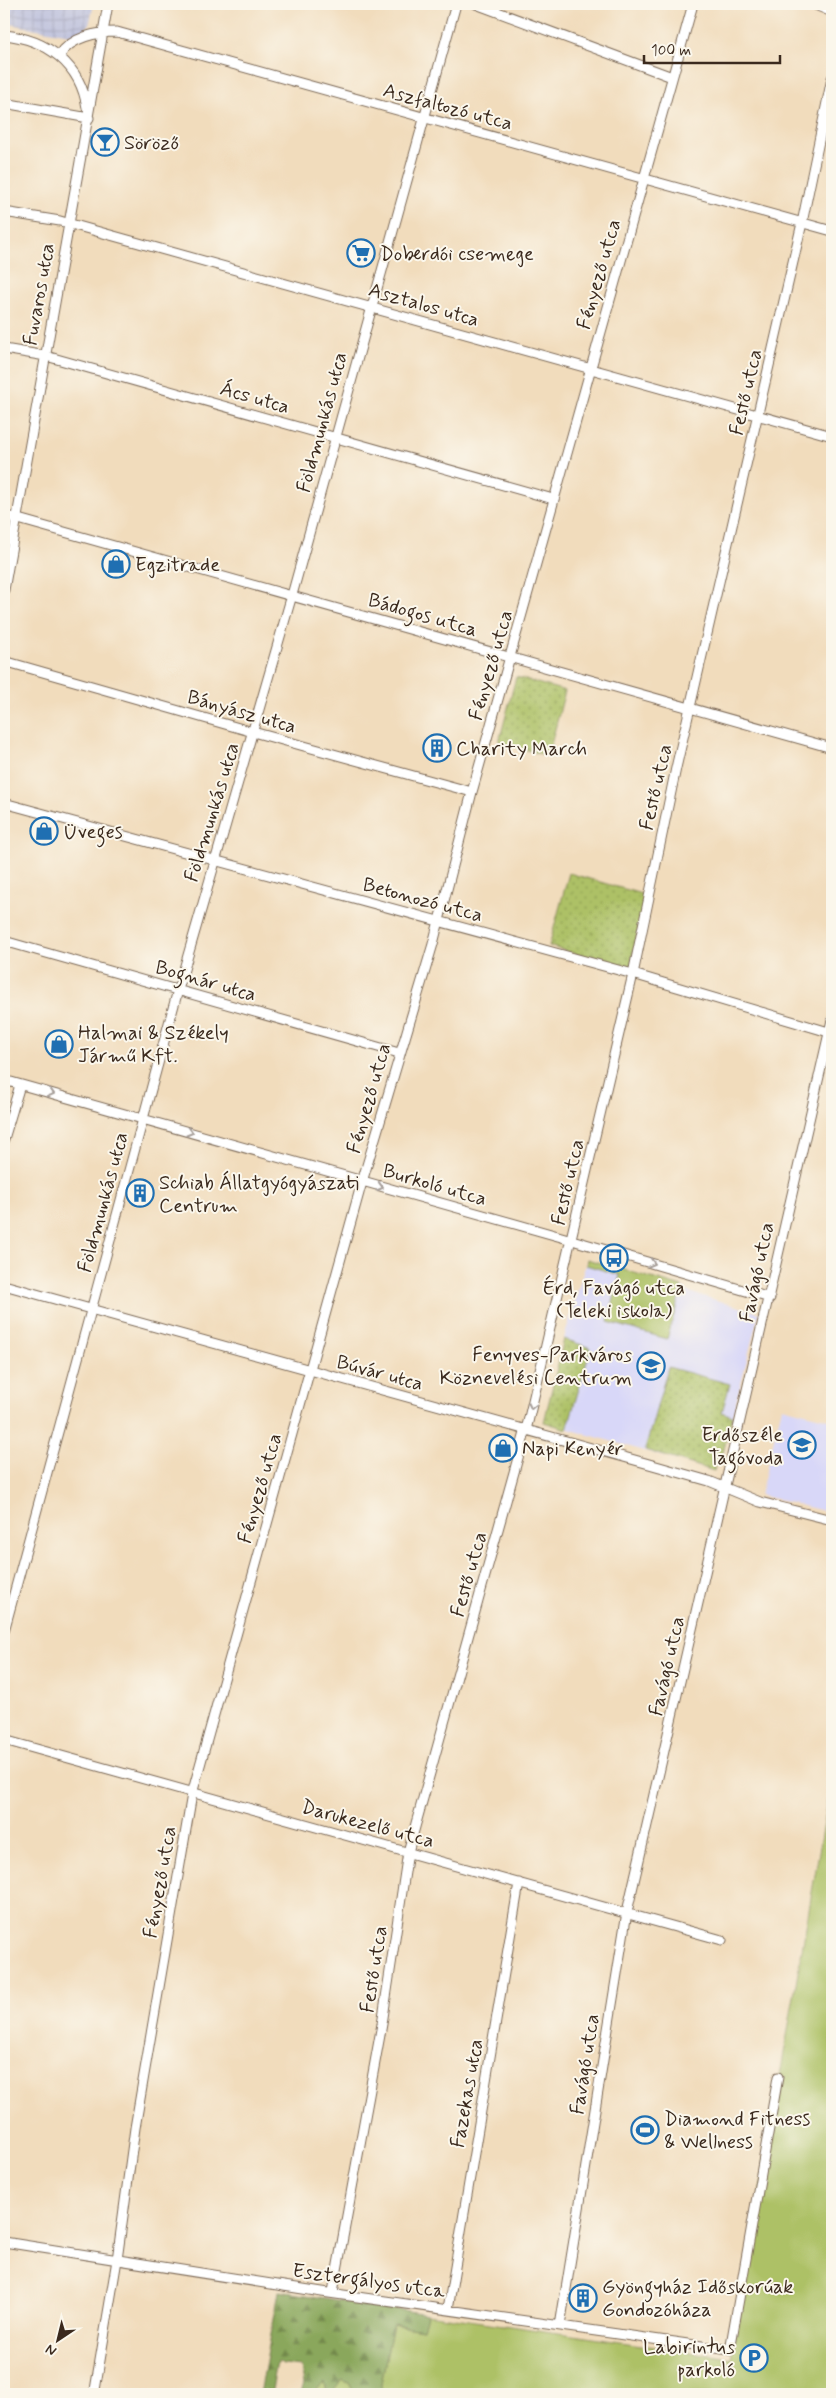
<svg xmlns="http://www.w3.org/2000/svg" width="836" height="2398" font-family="Mynerve,sans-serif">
<defs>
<pattern id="industrial-grid" width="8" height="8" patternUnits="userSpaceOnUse" patternTransform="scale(1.25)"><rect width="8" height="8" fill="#bfc2dd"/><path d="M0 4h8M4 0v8" fill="none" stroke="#a5a7bd"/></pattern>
<pattern id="forest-firs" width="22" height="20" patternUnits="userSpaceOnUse" patternTransform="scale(1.25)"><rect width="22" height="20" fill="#8aa75b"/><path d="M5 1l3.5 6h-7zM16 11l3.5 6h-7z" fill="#72884b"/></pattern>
<pattern id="park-dots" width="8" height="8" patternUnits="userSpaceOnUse" patternTransform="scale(1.25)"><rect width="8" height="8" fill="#adc166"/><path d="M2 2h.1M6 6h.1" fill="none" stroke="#8e9d53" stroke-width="1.8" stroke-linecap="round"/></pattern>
</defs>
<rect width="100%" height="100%" fill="#fbf7ec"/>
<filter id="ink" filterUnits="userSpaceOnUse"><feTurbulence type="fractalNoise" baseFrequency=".02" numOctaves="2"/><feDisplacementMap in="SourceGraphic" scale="10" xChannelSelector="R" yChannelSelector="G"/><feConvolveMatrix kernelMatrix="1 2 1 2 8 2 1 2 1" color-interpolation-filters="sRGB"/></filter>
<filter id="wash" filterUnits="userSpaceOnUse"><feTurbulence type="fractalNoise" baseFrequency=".0096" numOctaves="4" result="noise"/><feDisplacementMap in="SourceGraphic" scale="20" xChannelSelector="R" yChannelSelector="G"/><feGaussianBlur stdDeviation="1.12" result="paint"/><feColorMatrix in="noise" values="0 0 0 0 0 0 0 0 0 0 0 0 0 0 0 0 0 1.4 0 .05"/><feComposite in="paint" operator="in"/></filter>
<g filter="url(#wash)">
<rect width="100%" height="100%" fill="#f1dcbc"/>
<path fill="#d8d7f8" d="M587,1259l95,28 7,5 70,21 -39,151 -4,-1 -2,8 -170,-49 21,-87z
M782,1407l50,13v93l-72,-18z"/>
<path fill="url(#industrial-grid)" d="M4,4h90l-5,21 -9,9 -5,2 -71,-13z"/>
<path fill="#adc166" stroke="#747642" d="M587,1259l95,28 -15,52 -59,-17 12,-47 -34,-10z
M832,1777v617h-453l14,-70 30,5 4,-15 304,44z
M341,2380l8,3 6,11h-40l2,-5 8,-7 2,11z"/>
<path fill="url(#forest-firs)" stroke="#62683c" d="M279,2291l148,23 -4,15 -30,-5 -14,70h-24l-6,-11 -7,-3 -9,12 -6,2 -2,-12 -8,7 -2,5h-14l3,-11 -3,-16 -19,-2 -5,-3 -5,28 -4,4h-8z"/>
<path fill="url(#park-dots)" stroke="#747642" d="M516,677l49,14 -17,65 -49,-14z
M569,873l76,22 -15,75 -81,-24z
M564,1339l27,9 -24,81 -23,-7z
M668,1367l62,17 -8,28 10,4 -12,48 -4,-1 -2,8 -69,-21z"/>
</g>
<g filter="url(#ink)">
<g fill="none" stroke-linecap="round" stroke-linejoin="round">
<g stroke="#7b6855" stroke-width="11">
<path id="street" d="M476,4l196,73
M813,4l19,8
M4,35c43,4 77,30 83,73
M60,55c11,-18 37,-23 57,-23l715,199
M4,103l85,15
M4,212l56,9 772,215
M4,349l42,7 507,143
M4,515l828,233
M4,590l104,-586
M4,661l249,71 219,60
M4,803l629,171 199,59
M4,941l395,112
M4,1080l568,160 198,58
M4,1139l16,-54
M4,1285l645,179 60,17 51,21 72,18
M4,1631l174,-641 114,-395 164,-591
M4,1740l718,200
M4,2242l318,50 408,58 48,-273
M333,2292l49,-268 26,-172 120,-430 105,-448 43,-206 126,-545 30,-145
M448,2309l71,-426
M560,2326l67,-414 205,-892
M95,2390l22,-130 18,-132 57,-334 170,-612 71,-238 39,-152 221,-788"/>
</g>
<use href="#street" stroke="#fff" stroke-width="9"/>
</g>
<defs><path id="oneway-chevron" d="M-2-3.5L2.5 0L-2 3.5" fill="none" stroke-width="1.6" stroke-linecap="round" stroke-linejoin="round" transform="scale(1.25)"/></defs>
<g stroke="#a79f9a">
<use href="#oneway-chevron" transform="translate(51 1093) rotate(15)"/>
<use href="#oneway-chevron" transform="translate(190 1132) rotate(16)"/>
<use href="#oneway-chevron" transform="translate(380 1187) rotate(16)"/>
<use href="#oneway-chevron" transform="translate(652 1263) rotate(16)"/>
<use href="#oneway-chevron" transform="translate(532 1406) rotate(103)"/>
</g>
</g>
<defs>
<g id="bar-ring" transform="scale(1.4375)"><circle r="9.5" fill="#fbf7ec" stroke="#1f6fb2" stroke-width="1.5"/><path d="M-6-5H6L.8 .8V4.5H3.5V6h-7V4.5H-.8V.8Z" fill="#1f6fb2"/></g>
<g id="supermarket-ring" transform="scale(1.4375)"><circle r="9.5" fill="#fbf7ec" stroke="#1f6fb2" stroke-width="1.5"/><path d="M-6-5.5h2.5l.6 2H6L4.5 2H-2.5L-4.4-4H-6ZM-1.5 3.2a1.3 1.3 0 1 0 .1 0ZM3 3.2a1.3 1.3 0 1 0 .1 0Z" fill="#1f6fb2"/></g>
<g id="shop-ring" transform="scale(1.4375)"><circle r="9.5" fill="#fbf7ec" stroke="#1f6fb2" stroke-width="1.5"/><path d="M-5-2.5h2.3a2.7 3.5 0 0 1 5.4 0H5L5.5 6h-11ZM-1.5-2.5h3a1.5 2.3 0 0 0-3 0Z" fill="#1f6fb2"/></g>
<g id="building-ring" transform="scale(1.4375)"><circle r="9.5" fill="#fbf7ec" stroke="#1f6fb2" stroke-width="1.5"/><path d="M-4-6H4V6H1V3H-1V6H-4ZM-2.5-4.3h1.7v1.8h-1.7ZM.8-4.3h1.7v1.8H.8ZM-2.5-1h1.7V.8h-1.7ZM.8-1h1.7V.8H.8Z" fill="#1f6fb2"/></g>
<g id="bus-ring" transform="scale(1.4375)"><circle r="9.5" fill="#fbf7ec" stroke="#1f6fb2" stroke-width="1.5"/><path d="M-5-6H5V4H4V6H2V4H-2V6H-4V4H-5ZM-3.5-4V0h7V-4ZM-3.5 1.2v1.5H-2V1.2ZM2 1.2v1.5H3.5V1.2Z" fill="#1f6fb2"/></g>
<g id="school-ring" transform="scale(1.4375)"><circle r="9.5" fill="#fbf7ec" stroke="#1f6fb2" stroke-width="1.5"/><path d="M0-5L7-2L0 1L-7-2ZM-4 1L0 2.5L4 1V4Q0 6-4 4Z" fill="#1f6fb2"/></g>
<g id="stadium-ring" transform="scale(1.4375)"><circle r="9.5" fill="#fbf7ec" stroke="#1f6fb2" stroke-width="1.5"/><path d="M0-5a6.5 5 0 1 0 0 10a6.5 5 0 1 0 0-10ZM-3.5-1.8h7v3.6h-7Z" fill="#1f6fb2"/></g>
<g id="parking-ring" transform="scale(1.4375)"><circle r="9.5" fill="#fbf7ec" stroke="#1f6fb2" stroke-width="1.5"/><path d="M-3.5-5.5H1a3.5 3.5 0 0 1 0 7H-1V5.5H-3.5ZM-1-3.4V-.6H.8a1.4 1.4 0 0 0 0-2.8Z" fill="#1f6fb2"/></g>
</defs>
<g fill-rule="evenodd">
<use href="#bar-ring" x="105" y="142"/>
<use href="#supermarket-ring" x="361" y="253"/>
<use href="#shop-ring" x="116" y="564"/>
<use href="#building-ring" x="437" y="748"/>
<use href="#shop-ring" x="44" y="831"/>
<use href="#shop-ring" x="59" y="1044"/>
<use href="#building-ring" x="140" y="1193"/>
<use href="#bus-ring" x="614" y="1258"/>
<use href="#school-ring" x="651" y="1366"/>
<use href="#school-ring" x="802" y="1445"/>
<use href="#shop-ring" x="503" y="1448"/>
<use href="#stadium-ring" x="645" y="2130"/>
<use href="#building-ring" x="583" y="2298"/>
<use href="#parking-ring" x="754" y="2358"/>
</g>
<g text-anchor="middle" stroke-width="4" stroke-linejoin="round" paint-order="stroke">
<g font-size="20" fill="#3b2a1e" stroke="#fbf7ec">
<text transform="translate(448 106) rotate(15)" y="7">Aszfaltozó utca</text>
<text transform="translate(598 274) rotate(-74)" y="7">Fényező utca</text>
<text transform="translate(38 294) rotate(-80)" y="7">Fuvaros utca</text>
<text transform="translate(424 304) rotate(16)" y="7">Asztalos utca</text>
<text transform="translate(745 392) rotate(-77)" y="7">Festő utca</text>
<text transform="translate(255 397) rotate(16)" y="7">Ács utca</text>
<text transform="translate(321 422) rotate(-75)" y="7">Földmunkás utca</text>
<text transform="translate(423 614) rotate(16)" y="7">Bádogos utca</text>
<text transform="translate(490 665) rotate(-74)" y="7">Fényező utca</text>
<text transform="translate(242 711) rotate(16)" y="7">Bányász utca</text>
<text transform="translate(655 787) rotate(-77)" y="7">Festő utca</text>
<text transform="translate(211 812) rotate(-73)" y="7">Földmunkás utca</text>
<text transform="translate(423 899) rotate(15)" y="7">Betonozó utca</text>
<text transform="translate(206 980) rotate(16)" y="7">Bognár utca</text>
<text transform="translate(368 1098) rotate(-74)" y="7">Fényező utca</text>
<text transform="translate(567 1182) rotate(-77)" y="7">Festő utca</text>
<text transform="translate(435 1184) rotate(16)" y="7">Burkoló utca</text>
<text transform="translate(102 1202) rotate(-75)" y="7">Földmunkás utca</text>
<text transform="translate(756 1272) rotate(-78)" y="7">Favágó utca</text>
<text transform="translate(380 1372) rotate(15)" y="7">Búvár utca</text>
<text transform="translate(259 1488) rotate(-74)" y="7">Fényező utca</text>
<text transform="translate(468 1574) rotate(-74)" y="7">Festő utca</text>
<text transform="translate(666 1666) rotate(-77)" y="7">Favágó utca</text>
<text transform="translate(368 1823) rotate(15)" y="7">Darukezelő utca</text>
<text transform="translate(159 1882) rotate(-80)" y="7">Fényező utca</text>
<text transform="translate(373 1969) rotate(-81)" y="7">Festő utca</text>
<text transform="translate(584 2064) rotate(-81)" y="7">Favágó utca</text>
<text transform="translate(466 2093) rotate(-80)" y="7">Fazekas utca</text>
<text transform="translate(369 2280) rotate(8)" y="7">Esztergályos utca</text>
</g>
<g font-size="20" fill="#3b2a1e" stroke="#fbf7ec" text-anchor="start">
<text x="124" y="149">Söröző</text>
<text x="380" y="260">Doberdói csemege</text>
<text x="135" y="571">Egzitrade</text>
<text x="456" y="755">Charity March</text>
<text x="63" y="838">Üveges</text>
<text x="78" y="1039">Halmai &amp; Székely<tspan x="78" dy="23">Jármű Kft.</tspan></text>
<text x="159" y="1189">Schiab Állatgyógyászati<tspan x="159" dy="23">Centrum</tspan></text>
<text x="614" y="1294" text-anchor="middle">Érd, Favágó utca<tspan x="614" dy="23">(Teleki iskola)</tspan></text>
<text x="632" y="1361" text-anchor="end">Fenyves-Parkváros<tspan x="632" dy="23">Köznevelési Centrum</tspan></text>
<text x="783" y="1441" text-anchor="end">Erdőszéle<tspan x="783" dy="23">Tagóvoda</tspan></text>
<text x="522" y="1455">Napi Kenyér</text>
<text x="664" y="2125">Diamond Fitness<tspan x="664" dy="23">&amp; Wellness</tspan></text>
<text x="602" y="2293">Gyöngyház Időskorúak<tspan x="602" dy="23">Gondozóháza</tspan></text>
<text x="735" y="2353" text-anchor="end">Labirintus<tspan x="735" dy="23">parkoló</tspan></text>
</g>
</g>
<rect width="836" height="2398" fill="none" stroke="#fbf7ec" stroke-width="20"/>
<g transform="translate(58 2340) rotate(215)" stroke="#fbf7ec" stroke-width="4" paint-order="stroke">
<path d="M0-4L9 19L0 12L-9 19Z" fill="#3b2a1e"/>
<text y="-8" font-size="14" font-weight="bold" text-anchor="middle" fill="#3b2a1e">N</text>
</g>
<path d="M644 55v8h136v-8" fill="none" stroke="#3b2a1e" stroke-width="2.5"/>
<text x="651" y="55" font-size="15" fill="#3b2a1e" stroke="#fbf7ec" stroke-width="4" paint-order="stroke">100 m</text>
</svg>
